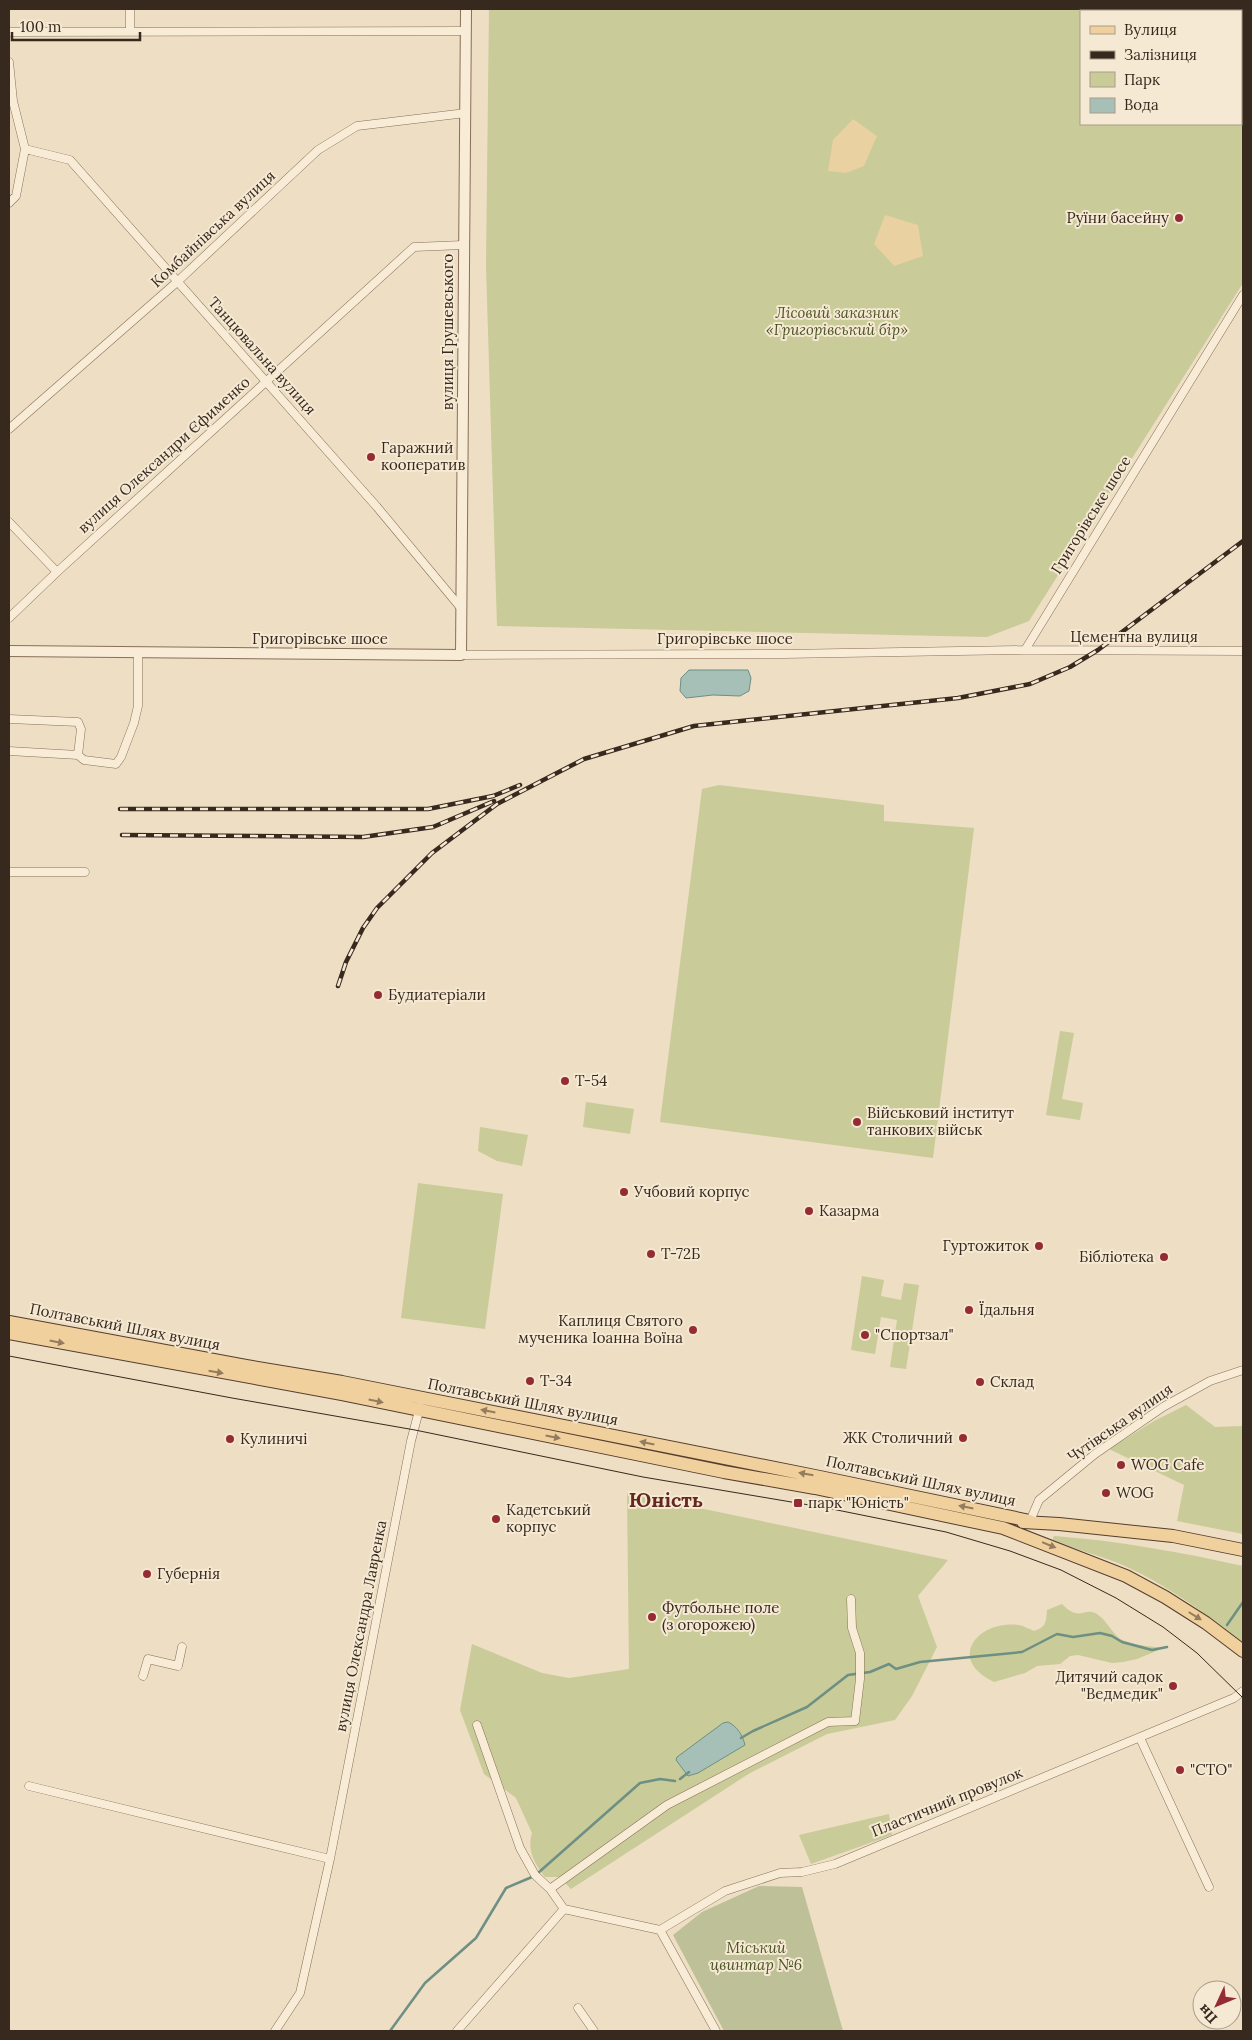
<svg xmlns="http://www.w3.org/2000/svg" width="1252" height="2040" font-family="Lora,serif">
<rect width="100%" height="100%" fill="#eddec4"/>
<path fill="#c9cb98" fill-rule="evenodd" d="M489,9h754v274l-214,338 -42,16 -490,-11 -11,-360zM1081,11h160v113h-160z
M719,785l165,20v16l90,7 -41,330 -273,-36 42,-333z
M1060,1031l14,2 -12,66 21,4 -3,17 -34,-5z
M586,1102l48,7 -4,25 -47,-7z
M480,1127l48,8 -6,31 -25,-5 -19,-10z
M418,1183l85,11 -18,135 -84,-11z
M862,1276l22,4 -3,16 20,4 3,-17 15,2 -13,84 -16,-2 7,-47 -16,-3 -6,37 -24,-4z
M1186,1405l29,22 28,-1v108l-66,-13 7,-36 -75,-36 45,-28z
M627,1493l321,67 -30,36 19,51 -25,49 -17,24 -68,14 -77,39 -179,116 -12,-12h-14c-11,-14 -18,-27 -13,-44l-16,-35 -32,-24 -24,-64 12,-66 70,29 27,5 60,-9z
M1055,1536c64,5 125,16 188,30v78c-35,-30 -82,-63 -125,-81 -21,-8 -44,-14 -65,-23v-3z
M1062,1604c18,19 22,2 35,10 9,6 14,17 22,24 6,5 30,9 38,9l4,2 -24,10 -14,3 -11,1 -34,-8 -8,1 -10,8 -23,2 -12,7 -31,9c-49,-23 -15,-63 25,-57 5,1 10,4 15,6 12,-4 12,-8 13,-21z
M889,1814l3,21 -81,29 -12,-29z"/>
<path fill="#e9d1a2" d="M853,119l24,17 -13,30 -18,7 -18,-2 5,-31z
M885,215l33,10 5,31 -29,10 -20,-22z"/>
<path fill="#bec097" d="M759,1886l43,1 41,144h-119l-51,-96 29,-23z"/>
<path fill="#a6c0b7" stroke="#6d8f84" d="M689,670h59l3,8 -2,13 -9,5 -27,-1 -27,3 -6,-7 1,-13z
M728,1722c9,4 15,14 17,23l-47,28 -10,3 -12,-16 1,-3 46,-34z"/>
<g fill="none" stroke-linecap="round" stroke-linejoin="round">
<path stroke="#6d8f84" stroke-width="2.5" d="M1227,1625l16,-23
M741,1738l12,-7 54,-24 41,-32 22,-3 19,-8 7,5 24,-7 102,-10 35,-18 16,3 27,-4 12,3 10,6 30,8 15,-3
M680,1779l9,-7
M538,1873l102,-90 20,-4 15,2
M390,2031l35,-48 51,-45 30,-50 26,-11"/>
<g stroke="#886f5b" stroke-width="9">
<path id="minor" d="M130,9v23
M9,32l456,-1
M9,62l4,39 12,48 -9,47 -7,7
M25,149l45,11 307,347 84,101
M9,429l168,-147 141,-132 39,-24 109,-13
M9,522l48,50
M9,618l48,-46 357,-325 49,-2
M1025,650l218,-355
M461,655l323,-1 241,-4 218,1
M9,719l69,3 3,7 -3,26
M9,751l69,4 6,5 32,4 5,-7 13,-34 4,-17v-53
M9,872h76
M1030,1521l9,-21 56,-46 68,-47 47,-26 33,-11
M143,1676l5,-17 30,7 4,-19
M477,1725l43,123 15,27 15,14 14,20 96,21 65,-39 55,-18 22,-1 33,-8 399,-166 9,-7
M1140,1738l69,149
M29,1786l301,73
M550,1889l117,-84 161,-83 27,-1 5,-42v-26l-8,-25 -1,-29
M660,1930l56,101
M578,2008l16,23
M275,2031l25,-38 30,-134 81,-418 9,-34
M457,2031l107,-122"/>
</g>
<g stroke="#886f5b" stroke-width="12">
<path id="tertiary" d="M9,651l452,4 5,-646"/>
</g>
<g stroke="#553e2f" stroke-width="14">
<path id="primary" d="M9,1322l237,44 96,16 473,94 215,45
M9,1333l333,61 382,78 91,16 188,40 123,48 39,21 41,26 37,28
M1023,1522l36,2 114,12 70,14"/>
</g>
<use href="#minor" stroke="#f8ecd7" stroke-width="8"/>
<use href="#tertiary" stroke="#f8ecd7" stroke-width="10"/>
<use href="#primary" stroke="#f0d09d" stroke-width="12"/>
<path stroke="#38291e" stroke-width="1" d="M9,1356l223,42 183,32 228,47 184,31 119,24 64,19 51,19 55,28 47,29 34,26 46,45"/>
<g stroke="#38291e" stroke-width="4.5">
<path id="rail" d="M120,809h308l65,-13 27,-11
M122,835l241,2 70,-10 61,-26
M338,986l8,-24 17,-34 14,-20 55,-55 65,-49 87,-45 110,-33 264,-28 72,-14 40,-17 28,-17 145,-109"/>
</g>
<use href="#rail" stroke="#f5e9d3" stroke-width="2.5" stroke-dasharray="8" stroke-linecap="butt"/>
</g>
<defs><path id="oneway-solid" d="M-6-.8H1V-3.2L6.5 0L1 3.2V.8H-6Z" transform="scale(1.25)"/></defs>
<g fill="#947c5e">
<use href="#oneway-solid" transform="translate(57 1342) rotate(11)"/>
<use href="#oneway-solid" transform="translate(216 1372) rotate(10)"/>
<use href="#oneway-solid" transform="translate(376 1401) rotate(12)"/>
<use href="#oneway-solid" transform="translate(488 1411) rotate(-169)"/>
<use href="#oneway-solid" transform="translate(553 1437) rotate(11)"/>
<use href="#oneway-solid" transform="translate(647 1443) rotate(-168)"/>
<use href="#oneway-solid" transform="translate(806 1474) rotate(-170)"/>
<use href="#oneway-solid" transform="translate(966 1507) rotate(-169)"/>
<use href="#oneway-solid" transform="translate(1049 1545) rotate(22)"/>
<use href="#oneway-solid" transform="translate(1195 1616) rotate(32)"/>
</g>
<g fill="#952c34" stroke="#f5e9d3" stroke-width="2">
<circle cx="1179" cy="218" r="5"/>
<circle cx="371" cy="457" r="5"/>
<circle cx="378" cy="995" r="5"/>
<circle cx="565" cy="1081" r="5"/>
<circle cx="857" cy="1122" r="5"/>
<circle cx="624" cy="1192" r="5"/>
<circle cx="809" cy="1211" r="5"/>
<circle cx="1039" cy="1246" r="5"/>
<circle cx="651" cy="1254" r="5"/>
<circle cx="1164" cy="1257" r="5"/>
<circle cx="969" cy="1310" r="5"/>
<circle cx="693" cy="1330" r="5"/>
<circle cx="865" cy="1335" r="5"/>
<circle cx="530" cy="1381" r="5"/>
<circle cx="980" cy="1382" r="5"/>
<circle cx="963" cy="1438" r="5"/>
<circle cx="230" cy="1439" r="5"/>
<circle cx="1121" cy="1465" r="5"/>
<circle cx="1106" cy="1493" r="5"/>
<rect x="793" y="1498" width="10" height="10" rx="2.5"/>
<circle cx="496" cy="1519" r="5"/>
<circle cx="147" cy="1574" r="5"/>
<circle cx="652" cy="1617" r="5"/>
<circle cx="1173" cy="1686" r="5"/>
<circle cx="1180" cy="1770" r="5"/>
</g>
<g text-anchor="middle" stroke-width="4" stroke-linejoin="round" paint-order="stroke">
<g font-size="15" fill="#38291e" stroke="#f5e9d3" text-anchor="start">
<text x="1169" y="223" text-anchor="end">Руїни басейну</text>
<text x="381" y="453">Гаражний<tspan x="381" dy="17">кооператив</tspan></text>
<text x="388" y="1000">Будиатеріали</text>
<text x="575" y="1086">Т-54</text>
<text x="867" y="1118">Військовий інститут<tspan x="867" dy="17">танкових військ</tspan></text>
<text x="634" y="1197">Учбовий корпус</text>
<text x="819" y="1216">Казарма</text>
<text x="1029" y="1251" text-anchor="end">Гуртожиток</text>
<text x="661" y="1259">Т-72Б</text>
<text x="1154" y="1262" text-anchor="end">Бібліотека</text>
<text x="979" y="1315">Їдальня</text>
<text x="683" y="1326" text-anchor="end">Каплиця Святого<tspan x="683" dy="17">мученика Іоанна Воїна</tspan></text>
<text x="875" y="1340">"Спортзал"</text>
<text x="540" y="1386">T-34</text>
<text x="990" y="1387">Склад</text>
<text x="953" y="1443" text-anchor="end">ЖК Столичний</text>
<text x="240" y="1444">Кулиничі</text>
<text x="1131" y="1470">WOG Cafe</text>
<text x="1116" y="1498">WOG</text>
<text x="808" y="1508">парк "Юність"</text>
<text x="506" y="1515">Кадетський<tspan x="506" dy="17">корпус</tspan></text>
<text x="157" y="1579">Губернія</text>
<text x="662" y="1613">Футбольне поле<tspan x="662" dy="17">(з огорожею)</tspan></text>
<text x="1163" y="1682" text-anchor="end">Дитячий садок<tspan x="1163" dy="17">"Ведмедик"</tspan></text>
<text x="1190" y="1775">"СТО"</text>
</g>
<g font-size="15" fill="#38291e" stroke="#f5e9d3">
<text transform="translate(213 229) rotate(-43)" y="5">Комбайнівська вулиця</text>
<text transform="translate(448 332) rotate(-90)" y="5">вулиця Грушевського</text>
<text transform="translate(262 356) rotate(48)" y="5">Танцювальна вулиця</text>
<text transform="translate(164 455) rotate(-42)" y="5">вулиця Олександри Єфименко</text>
<text transform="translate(1091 515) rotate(-58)" y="5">Григорівське шосе</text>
<text x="1134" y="642">Цементна вулиця</text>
<text x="320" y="644">Григорівське шосе</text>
<text x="725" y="644">Григорівське шосе</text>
<text transform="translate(125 1327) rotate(11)" y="5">Полтавський Шлях вулиця</text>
<text transform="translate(523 1402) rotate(11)" y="5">Полтавський Шлях вулиця</text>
<text transform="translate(1120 1423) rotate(-35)" y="5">Чутівська вулиця</text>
<text transform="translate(921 1481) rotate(12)" y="5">Полтавський Шлях вулиця</text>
<text transform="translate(361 1626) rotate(-79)" y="5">вулиця Олександра Лавренка</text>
<text transform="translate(947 1802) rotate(-22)" y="5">Пластичний провулок</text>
</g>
<g font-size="15" font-style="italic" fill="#4c5425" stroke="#f5e9d3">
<text x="837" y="318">Лісовий заказник<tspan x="837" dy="17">«Григорівський бір»</tspan></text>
<text x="756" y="1953">Міський<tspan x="756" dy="17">цвинтар №6</tspan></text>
</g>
<g font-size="20" font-weight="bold" fill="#64281f" stroke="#f5e9d3">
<text x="666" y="1507">Юність</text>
</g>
</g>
<rect width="1252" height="2040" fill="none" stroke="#38291e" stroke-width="20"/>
<rect x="1080" y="10" width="162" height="115" fill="#f5e9d3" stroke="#a99c8b"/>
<rect x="1090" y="26" width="25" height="8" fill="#f0d09d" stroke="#a99c8b"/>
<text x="1124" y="35" font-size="15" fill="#38291e">Вулиця</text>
<rect x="1090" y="51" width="25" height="8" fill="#38291e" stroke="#a99c8b"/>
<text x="1124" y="60" font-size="15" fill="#38291e">Залізниця</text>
<rect x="1090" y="72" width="25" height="15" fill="#c9cb98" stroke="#a99c8b"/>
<text x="1124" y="85" font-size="15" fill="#38291e">Парк</text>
<rect x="1090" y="98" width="25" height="15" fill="#a6c0b7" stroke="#a99c8b"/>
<text x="1124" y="110" font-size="15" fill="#38291e">Вода</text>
<g transform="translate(1217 2005) rotate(226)"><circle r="24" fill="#f5e9d3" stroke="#a99c8b"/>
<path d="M0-4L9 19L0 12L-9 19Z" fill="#952c34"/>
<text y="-8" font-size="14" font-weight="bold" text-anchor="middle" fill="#38291e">Пн</text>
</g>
<path d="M12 32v8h128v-8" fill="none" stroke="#38291e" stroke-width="2.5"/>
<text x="20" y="32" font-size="15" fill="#38291e" stroke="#f5e9d3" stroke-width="4" paint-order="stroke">100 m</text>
</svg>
